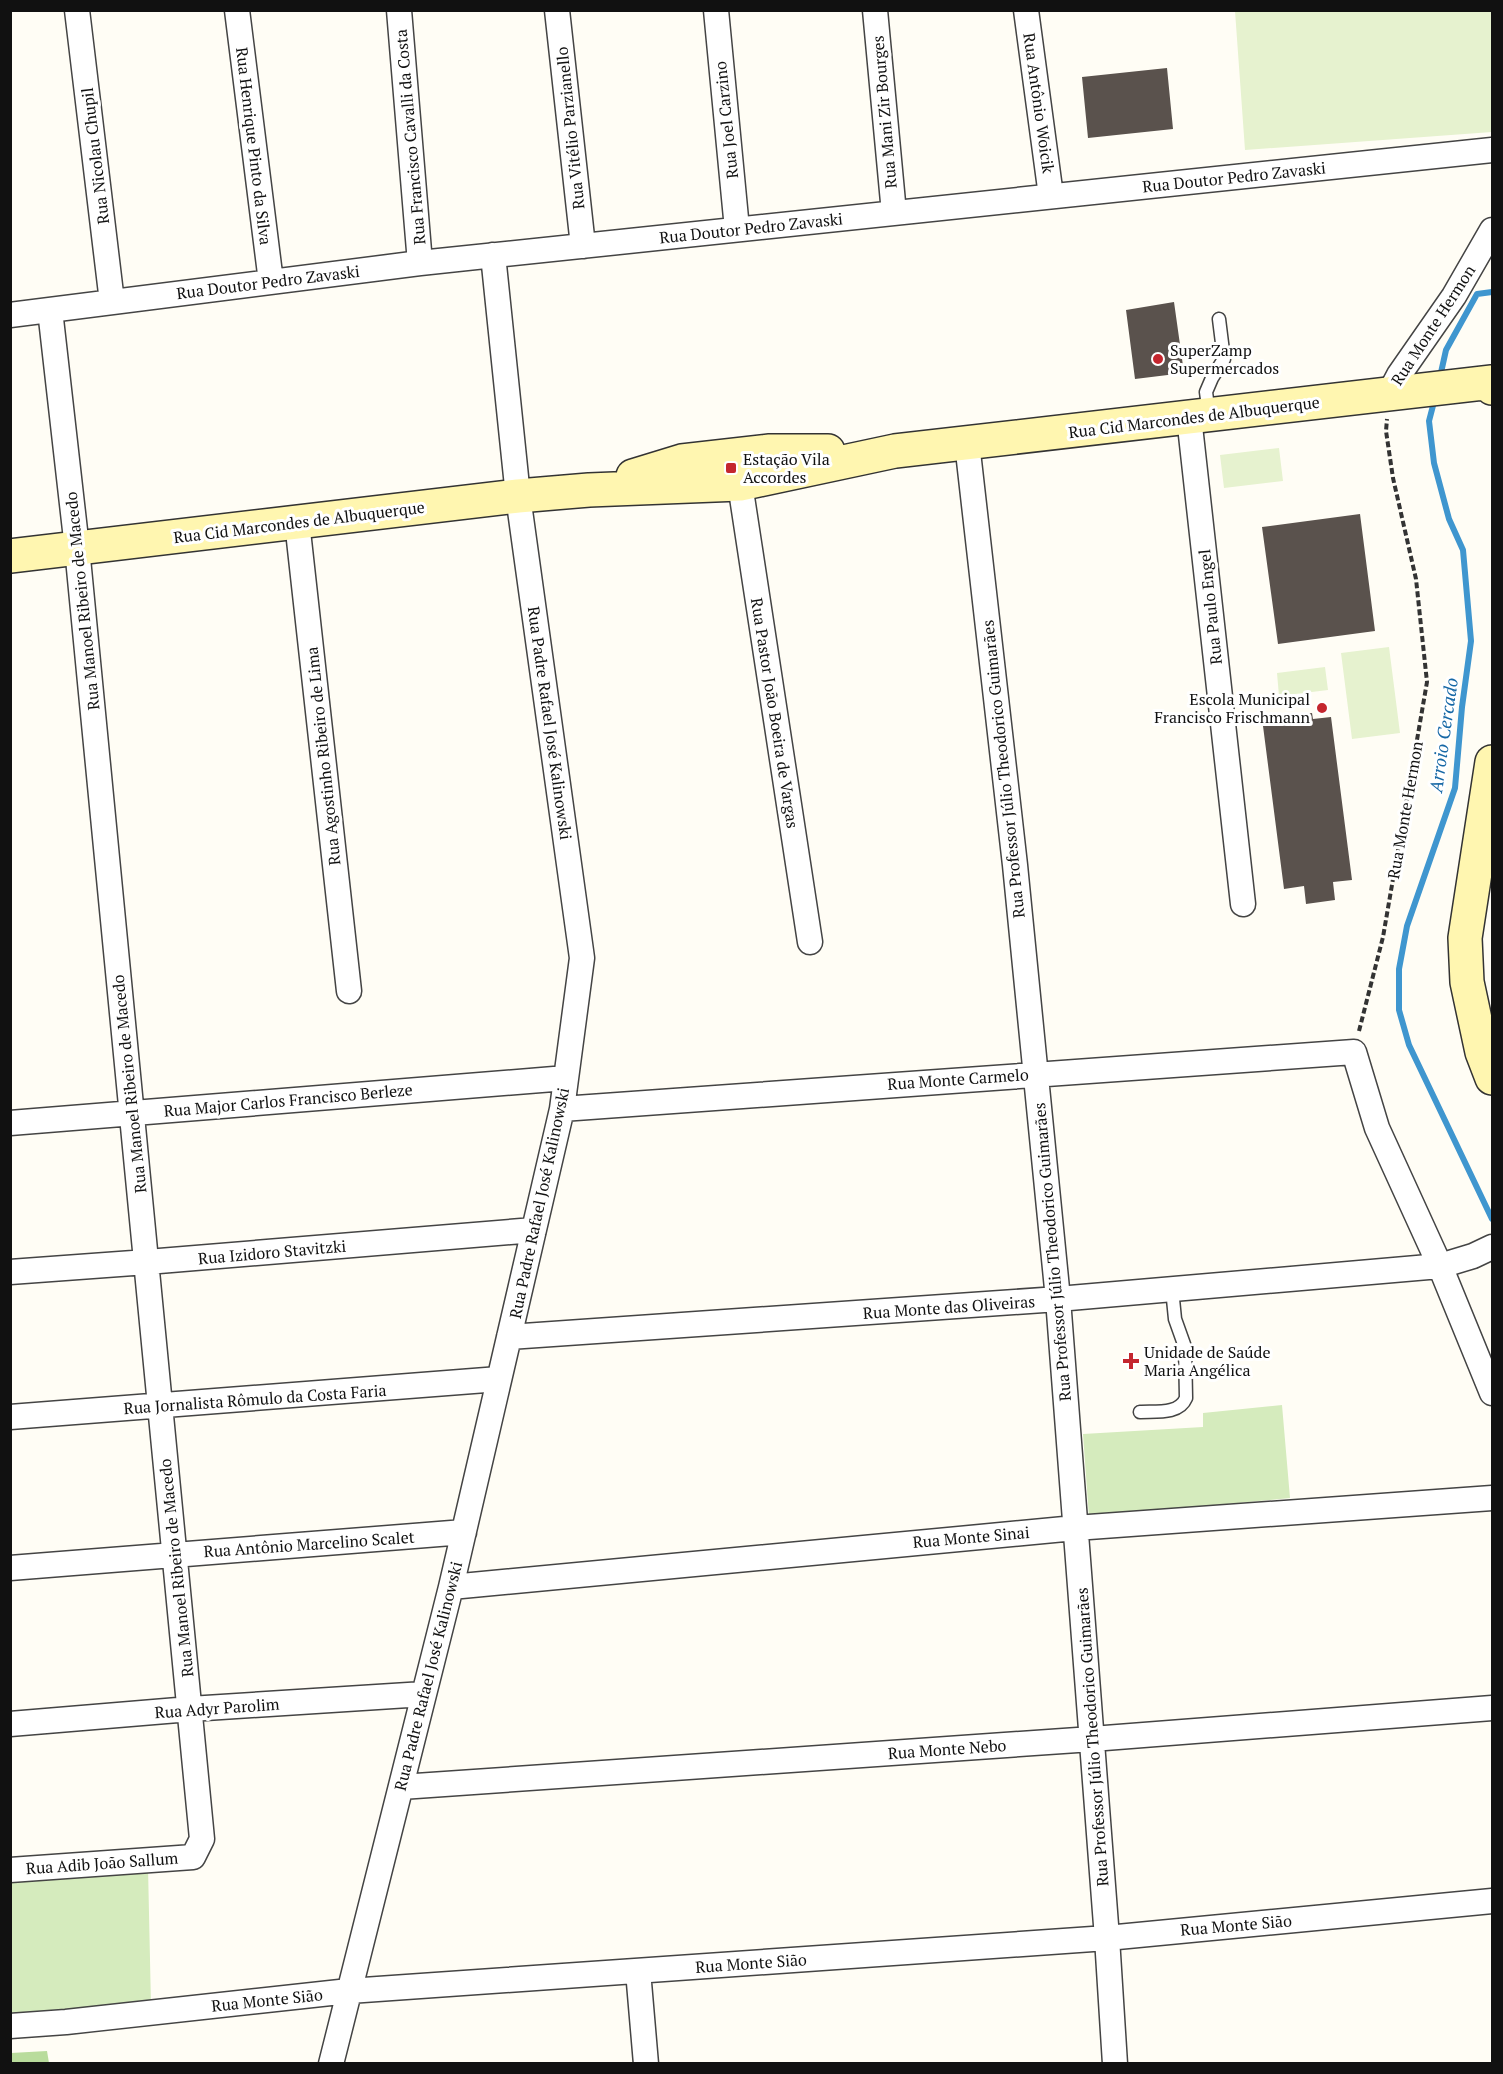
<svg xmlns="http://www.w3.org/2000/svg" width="1503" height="2074" font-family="'PT Serif',serif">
<rect width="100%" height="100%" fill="#fffdf5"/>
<path fill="#d5ebbd" d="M1282,1405l8,93 -201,19 -6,-83 120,-7v-14z
M148,1867l3,139 -140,11v-141z"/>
<path fill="#b9dc9c" d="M47,2051l2,12h-38v-10z"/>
<path fill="#e6f2cf" d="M1235,11h257v121l-247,18z
M1279,448l4,33 -59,7 -4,-33z
M1389,647l11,86 -48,6 -11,-86z
M1325,667l3,23 -49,6 -2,-23z"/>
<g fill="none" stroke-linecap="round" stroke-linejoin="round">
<path stroke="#3f96cf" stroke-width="6" d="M1440,377l6,-27 31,-56 15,-2
M1435,398l-6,23 5,42 15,56 14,31 8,91 -9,66 -7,81 -48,138 -8,43v41l10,35 83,174"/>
</g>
<path fill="#5a524d" d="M1167,68l6,61 -85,9 -6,-61z
M1174,302l10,71 -49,6 -9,-69z
M1360,514l15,117 -97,13 -16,-117z
M1312,713l1,6 18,-2 21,163 -19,2 2,18 -29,4 -2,-18 -20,3 -21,-163 17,-2 -1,-7z"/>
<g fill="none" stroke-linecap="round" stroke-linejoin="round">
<g stroke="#444" stroke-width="15">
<path id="lane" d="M1209,414l-3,-22 6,-14 12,-19 -5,-40
M1140,1412c15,-1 39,3 46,-14l-1,-51 -10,-28 -3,-30"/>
</g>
<g stroke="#444" stroke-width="27">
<path id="street" d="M77,10l35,292
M237,10l34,272
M399,10l21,253
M557,10l26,236
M716,10l21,219
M875,10l19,203
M1026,10l25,186
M10,315l410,-52 1072,-113
M1389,394l10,-19 55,-79 38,-66
M1189,417l54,487
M967,443l48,422 43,434 49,639 8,126
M740,484l70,458
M297,522l52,469
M562,1109l792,-57 23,76 63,138 52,127
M10,1123l556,-45
M10,1272l137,-10 387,-32
M509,1337l549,-38 382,-33 33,-10 19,-9
M10,1417l489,-38
M10,1568l454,-36
M451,1587l624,-59 417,-30
M10,1724l180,-15 234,-15
M401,1787l691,-48 400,-31
M10,1870l183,-13 9,-18 -125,-1291 -27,-238
M638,1971l8,93
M10,2026l56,-4 283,-31 758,-53 385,-37
M331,2064l120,-477 111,-478 20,-151 -64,-462 -25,-241"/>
</g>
<g stroke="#333" stroke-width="36">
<path id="secondary" d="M633,476l49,-15 88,-10h58
M10,556l508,-60 71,-6 151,-6 155,-33 597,-69v6
M1492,762l-27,176 2,44 15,70 10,26"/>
</g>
<path stroke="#333" stroke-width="4" stroke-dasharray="6 3" stroke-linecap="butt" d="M1359,1031l24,-94 44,-255 -11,-103 -23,-101 -7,-47 1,-12"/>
<use href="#lane" stroke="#fff" stroke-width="12"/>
<use href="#street" stroke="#fff" stroke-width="24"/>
<use href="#secondary" stroke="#fff6b0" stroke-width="33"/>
</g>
<g fill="#c4262e" stroke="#fff" stroke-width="2">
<circle cx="1158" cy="359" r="6"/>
<rect x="725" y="462" width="12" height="12" rx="3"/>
<circle cx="1322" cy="708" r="6"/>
<path d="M1128 1352h6v6h6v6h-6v6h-6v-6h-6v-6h6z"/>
</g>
<g text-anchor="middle" stroke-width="6" stroke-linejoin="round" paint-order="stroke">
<g font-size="16" fill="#111" stroke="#fff">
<text transform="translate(1039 103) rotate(82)" y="6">Rua Antônio Woicik</text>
<text transform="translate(884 112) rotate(-95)" y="6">Rua Mani Zir Bourges</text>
<text transform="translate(726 120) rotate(-96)" y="6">Rua Joel Carzino</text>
<text transform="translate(570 128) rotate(-96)" y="6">Rua Vitélio Parzianello</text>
<text transform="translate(410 137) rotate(-95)" y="6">Rua Francisco Cavalli da Costa</text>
<text transform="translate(254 146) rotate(83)" y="6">Rua Henrique Pinto da Silva</text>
<text transform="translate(95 156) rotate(-97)" y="6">Rua Nicolau Chupil</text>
<text transform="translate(1234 177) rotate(-6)" y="6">Rua Doutor Pedro Zavaski</text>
<text transform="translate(751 228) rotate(-6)" y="6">Rua Doutor Pedro Zavaski</text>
<text transform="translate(268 282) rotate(-7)" y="6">Rua Doutor Pedro Zavaski</text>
<text transform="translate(1433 325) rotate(-57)" y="6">Rua Monte Hermon</text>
<text transform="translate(1194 417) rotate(-7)" y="6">Rua Cid Marcondes de Albuquerque</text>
<text transform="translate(299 522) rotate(-7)" y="6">Rua Cid Marcondes de Albuquerque</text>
<text transform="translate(82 601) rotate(-96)" y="6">Rua Manoel Ribeiro de Macedo</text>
<text transform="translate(1210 607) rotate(-96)" y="6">Rua Paulo Engel</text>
<text transform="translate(775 713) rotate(81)" y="6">Rua Pastor João Boeira de Vargas</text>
<text transform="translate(550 723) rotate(82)" y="6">Rua Padre Rafael José Kalinowski</text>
<text transform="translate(323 756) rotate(-96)" y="6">Rua Agostinho Ribeiro de Lima</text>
<text transform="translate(1003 769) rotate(-96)" y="6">Rua Professor Júlio Theodorico Guimarães</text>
<text transform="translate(1405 810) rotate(-80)" y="6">Rua Monte Hermon</text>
<text transform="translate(958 1079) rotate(-4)" y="6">Rua Monte Carmelo</text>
<text transform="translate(129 1084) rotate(-96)" y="6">Rua Manoel Ribeiro de Macedo</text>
<text transform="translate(288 1100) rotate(-5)" y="6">Rua Major Carlos Francisco Berleze</text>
<text transform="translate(539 1203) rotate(-78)" y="6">Rua Padre Rafael José Kalinowski</text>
<text transform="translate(272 1252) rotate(-5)" y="6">Rua Izidoro Stavitzki</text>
<text transform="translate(1052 1252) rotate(-95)" y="6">Rua Professor Júlio Theodorico Guimarães</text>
<text transform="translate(949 1307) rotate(-4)" y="6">Rua Monte das Oliveiras</text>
<text transform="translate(255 1399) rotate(-4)" y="6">Rua Jornalista Rômulo da Costa Faria</text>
<text transform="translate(971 1537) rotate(-5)" y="6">Rua Monte Sinai</text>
<text transform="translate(309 1544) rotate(-4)" y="6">Rua Antônio Marcelino Scalet</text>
<text transform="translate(176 1568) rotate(-96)" y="6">Rua Manoel Ribeiro de Macedo</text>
<text transform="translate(428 1676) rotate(-76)" y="6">Rua Padre Rafael José Kalinowski</text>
<text transform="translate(217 1708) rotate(-4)" y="6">Rua Adyr Parolim</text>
<text transform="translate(1092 1737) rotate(-94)" y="6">Rua Professor Júlio Theodorico Guimarães</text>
<text transform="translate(947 1749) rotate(-4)" y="6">Rua Monte Nebo</text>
<text transform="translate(102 1863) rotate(-4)" y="6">Rua Adib João Sallum</text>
<text transform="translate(1236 1925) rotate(-5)" y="6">Rua Monte Sião</text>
<text transform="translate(751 1963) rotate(-4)" y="6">Rua Monte Sião</text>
<text transform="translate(267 2000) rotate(-6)" y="6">Rua Monte Sião</text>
</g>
<g font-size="16" fill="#111" stroke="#fff" text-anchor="start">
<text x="1170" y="356">SuperZamp<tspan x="1170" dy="18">Supermercados</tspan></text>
<text x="743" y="465">Estação Vila<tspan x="743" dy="18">Accordes</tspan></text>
<text x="1310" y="705" text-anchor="end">Escola Municipal<tspan x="1310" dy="18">Francisco Frischmann</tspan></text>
<text x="1144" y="1358">Unidade de Saúde<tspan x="1144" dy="18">Maria Angélica</tspan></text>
</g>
<g font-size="18" font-style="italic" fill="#1768a6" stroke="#fff">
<text transform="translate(1444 735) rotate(-82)" y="6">Arroio Cercado</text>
</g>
</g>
<rect width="1503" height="2074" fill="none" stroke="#111111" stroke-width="24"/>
</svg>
